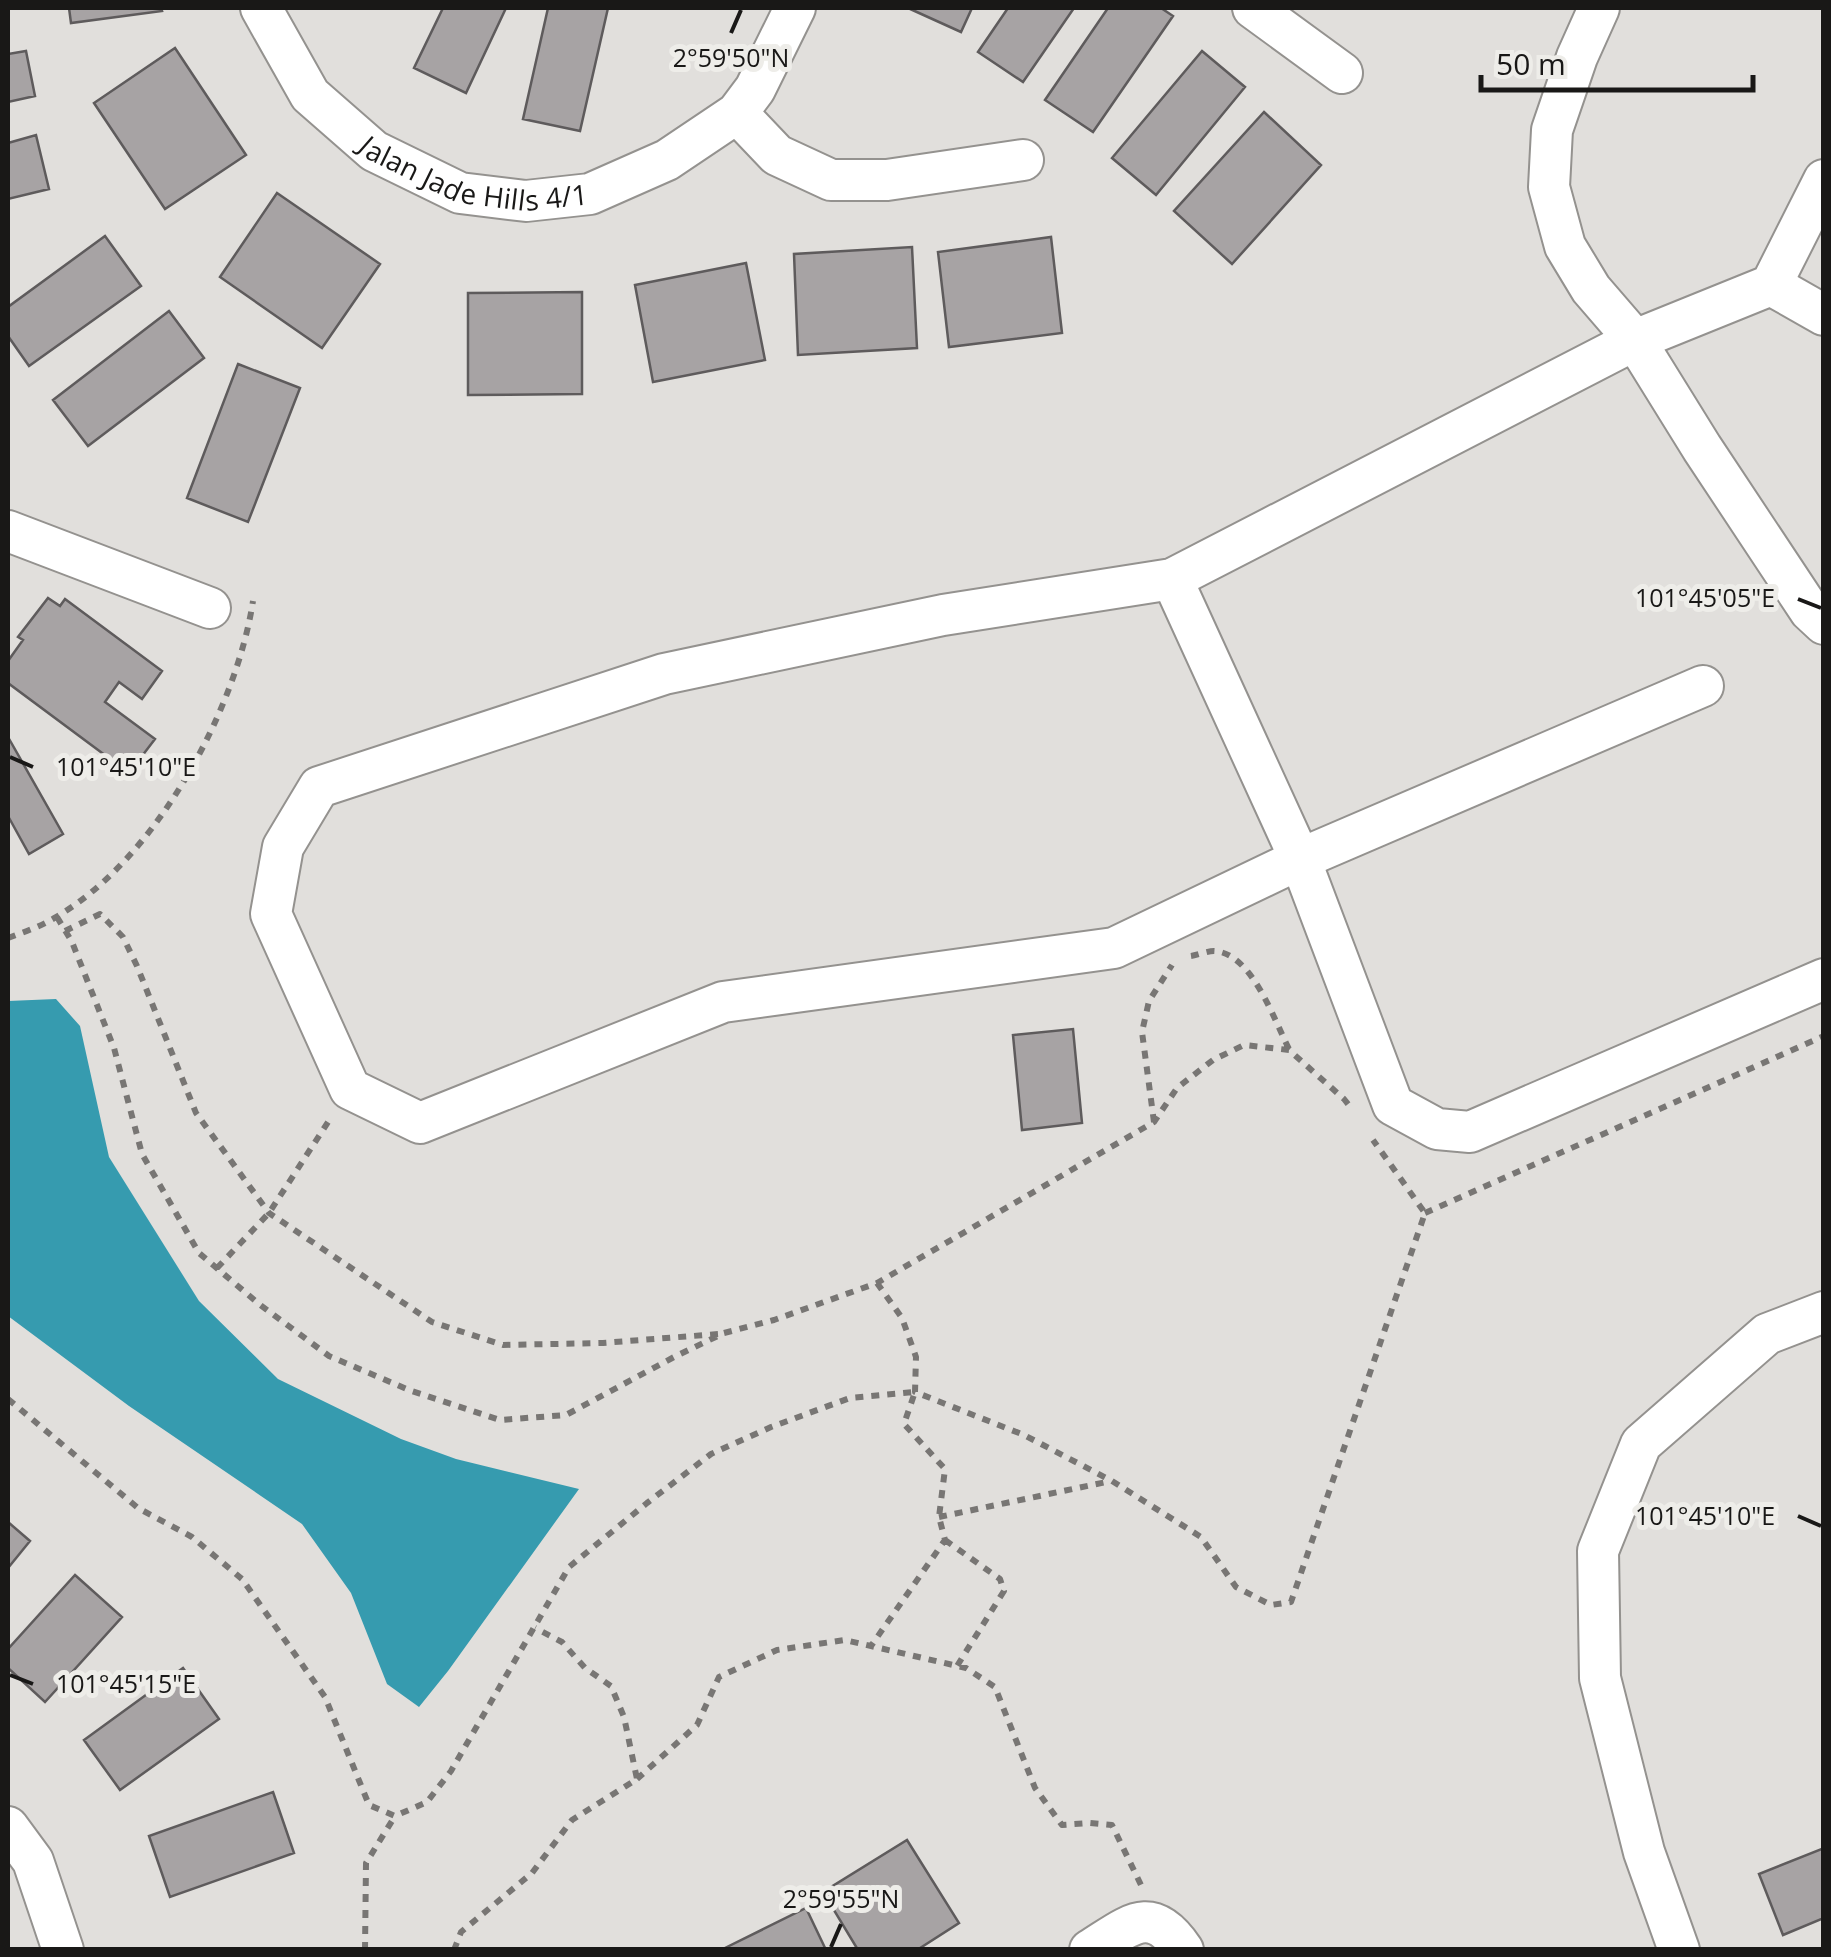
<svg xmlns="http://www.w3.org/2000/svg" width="1831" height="1957" font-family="'Open Sans',sans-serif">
<rect width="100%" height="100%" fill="#e1dfdc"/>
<path fill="#369baf" d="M56,999l24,27 29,131 90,144 79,78 123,60 55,20 123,30 -131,182 -29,36 -32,-23 -36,-91 -49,-69 -173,-118 -121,-90v-315z"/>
<path fill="#a7a3a4" stroke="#5e5b5c" stroke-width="2.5" d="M69,8h92l1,3 -91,12z
M443,8h63l-40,85 -52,-25z
M548,8h60l-28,123 -57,-12z
M908,8h64l-11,24z
M1008,8h66l-51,74 -45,-30z
M1108,8h53l12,8 -80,116 -48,-32z
M175,48l71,107 -81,54 -71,-106z
M26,51l9,45 -27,6v-48z
M1202,51l43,36 -89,108 -44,-37z
M1264,112l57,53 -89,99 -58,-53z
M36,135l13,54 -41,10v-56z
M277,193l103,71 -58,84 -102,-71z
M105,236l36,50 -112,80 -21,-30v-29z
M1051,237l11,96 -113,14 -11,-95z
M912,247l5,101 -119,7 -4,-101z
M746,263l19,97 -112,22 -18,-97z
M582,292v102l-114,1v-102z
M169,311l35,47 -116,88 -35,-46z
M238,364l62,24 -52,134 -61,-24z
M48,598l12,8 5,-7 97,72 -20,28 -23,-17 -14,20 50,37 -26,34 -121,-90v-22l15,-21 -5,-3z
M8,737l55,97 -34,20 -21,-38z
M1073,1029l9,94 -60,7 -9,-95z
M8,1522l22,19 -22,27z
M75,1575l47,42 -77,85 -37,-34v-19z
M183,1668l36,51 -99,71 -36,-50z
M273,1792l21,61 -124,44 -21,-61z
M907,1840l52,83 -42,27h-59l-35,-58z
M1824,1848v70l-41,17 -24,-61z
M806,1908l20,42h-100l-1,-2z"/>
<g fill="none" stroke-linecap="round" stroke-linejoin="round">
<g stroke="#94928f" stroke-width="44">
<g id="street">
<path id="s1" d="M261,8l49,87 64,56 86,42 66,8 64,-7 77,-34 70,-47 18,-24 40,-81"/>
<path d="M1253,8l89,65"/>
<path d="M1599,8l-22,49 -25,73 -3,57 16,59 26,43 44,51 67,108 108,163 14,13"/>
<path d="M737,113l40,42 54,25h56l136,-20"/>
<path d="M1771,285l53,30"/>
<path d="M8,531l202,77"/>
<path d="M1172,579l128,280 93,246 44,24 33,3 354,-153"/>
<path d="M1703,686l-403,173 -186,89 -391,54 -303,121 -70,-34 -79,-175 12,-67 36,-60 345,-113 279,-59 229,-36 463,-239 136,-55 53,-105"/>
<path d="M8,1827l25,34 30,89"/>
<path d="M1090,1950c39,-24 61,-48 93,0"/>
<path d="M1679,1950l-35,-98 -44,-174 -2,-127 43,-107 126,-110 57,-22"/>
</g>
</g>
<path stroke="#787674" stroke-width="6" stroke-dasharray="8 8" stroke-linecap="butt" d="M57,917l15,25 42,106 28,106 57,99 60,51 70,52 80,34 91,30 66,-5 108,-58 50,-24 50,-13 103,-37 277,-161 23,-34 36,-28 31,-15 45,5 55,49 8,10
M65,931l35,-17 23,23 14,29 59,147 73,100 163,109 71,23 100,-2 115,-9
M8,938c16,-6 34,-12 48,-21 99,-57 180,-206 197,-316
M1191,956c7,-1 16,-5 23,-5 38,2 60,69 75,98
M1154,1122l-12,-90 7,-31 23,-36
M1425,1213l399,-177
M217,1268l52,-55 61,-94
M877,1283l25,35 14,39 -1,35 109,43 88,46 89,56 35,50 35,18 20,-3 134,-389 -52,-73
M8,1399l130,109 54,29 50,42 83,118 44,108 26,11 32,-14 24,-31 118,-204 78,-64 64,-49 60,-27 79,-29 65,-6 -11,32 41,45 -6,48 6,23 -74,106
M939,1517l172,-36
M945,1540l55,39 4,12 -47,75
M637,1779l60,-54 22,-48 58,-27 68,-10 121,28 29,19 40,101 27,37 28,-2 22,2 30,62
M365,1950l1,-87 29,-47
M454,1950l7,-18 71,-59 40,-53 65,-41 -13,-62 -13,-31 -26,-18 -23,-26 -27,-14"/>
<use href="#street" stroke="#fff" stroke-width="40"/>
</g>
<path fill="none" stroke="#191817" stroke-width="4" d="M731,33l10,-23M1798,599l23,9M10,757l23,10M1798,1516l23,10M10,1675l23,9M831,1947l10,-23"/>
<g text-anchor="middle" stroke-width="10" stroke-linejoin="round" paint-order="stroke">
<g font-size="28" fill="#191817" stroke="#eeede9">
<text dy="10" stroke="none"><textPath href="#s1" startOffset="290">Jalan Jade Hills 4/1</textPath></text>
</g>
</g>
<g font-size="25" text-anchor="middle" fill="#191817" stroke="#eeede9" stroke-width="10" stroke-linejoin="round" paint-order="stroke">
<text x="731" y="67">2°59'50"N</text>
<text x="1705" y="607">101°45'05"E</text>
<text x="126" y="776">101°45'10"E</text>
<text x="1705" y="1525">101°45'10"E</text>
<text x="126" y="1693">101°45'15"E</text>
<text x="841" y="1908">2°59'55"N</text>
</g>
<rect width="1831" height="1957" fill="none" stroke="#191817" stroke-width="20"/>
<path d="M1481 75v15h272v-15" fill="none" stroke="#191817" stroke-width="5"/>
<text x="1496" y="75" font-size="30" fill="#191817" stroke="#eeede9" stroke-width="8" paint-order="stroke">50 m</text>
</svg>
